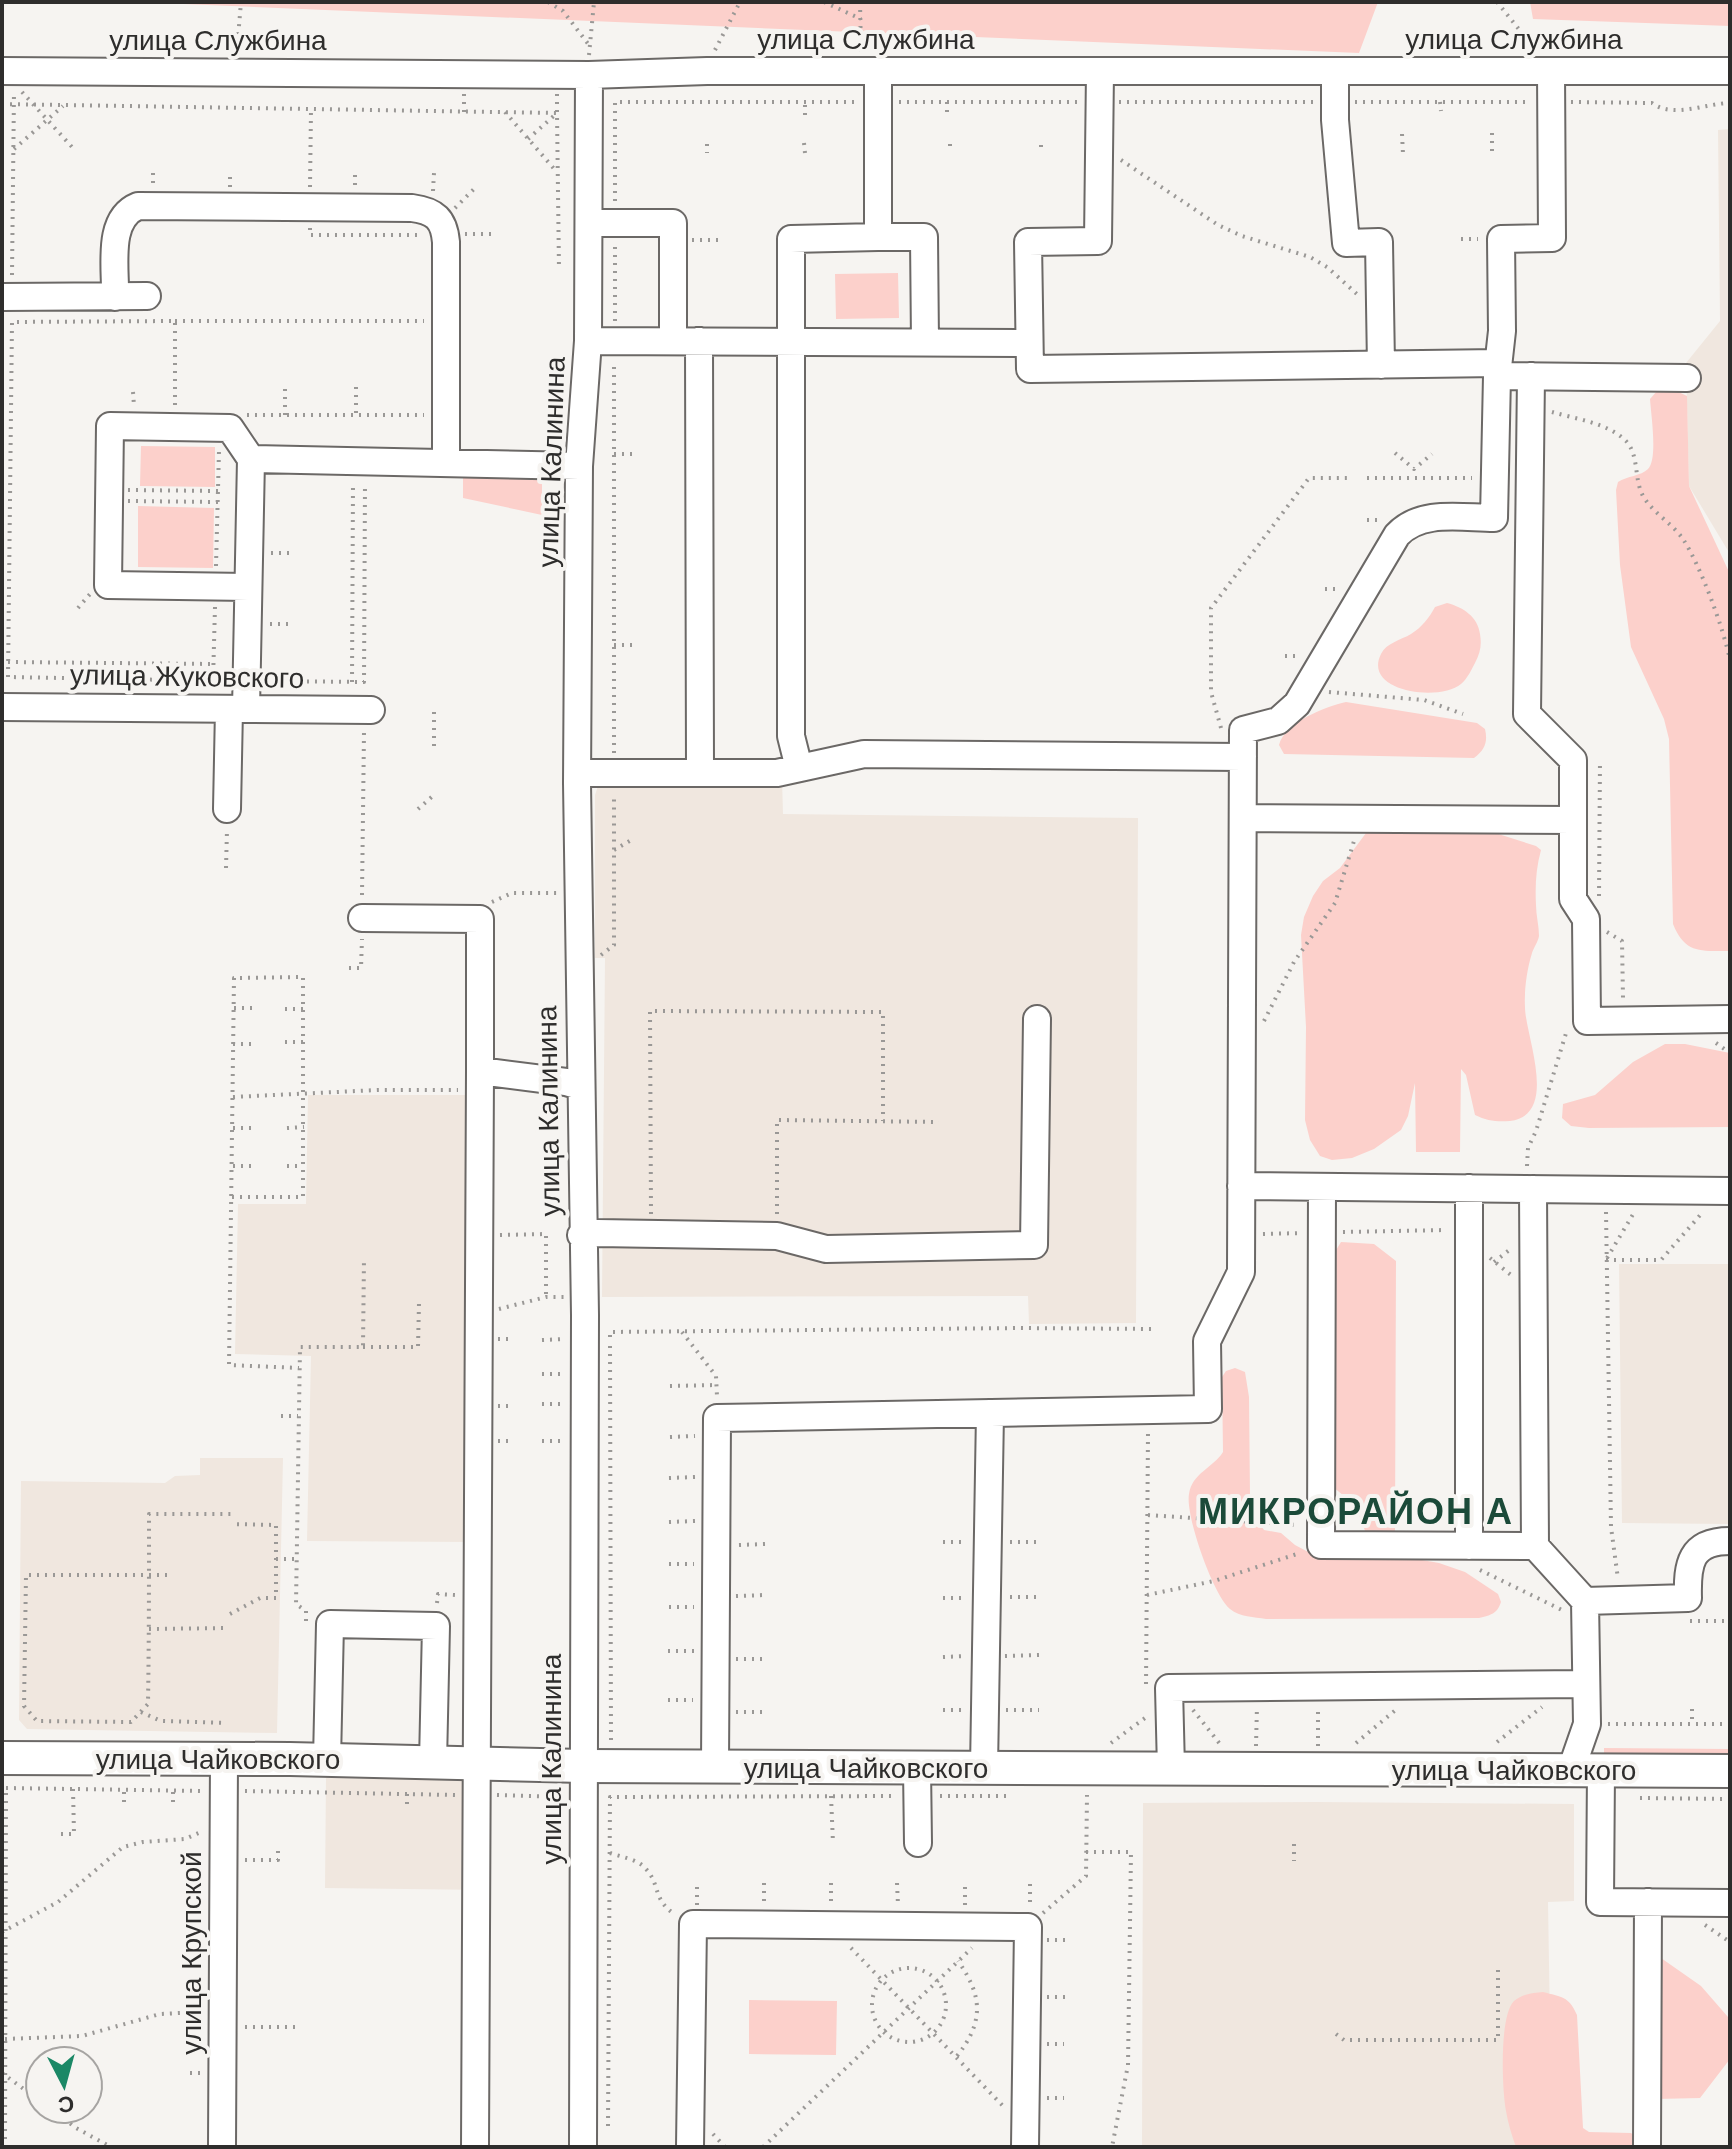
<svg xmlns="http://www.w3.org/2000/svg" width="1732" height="2149" font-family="Arial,sans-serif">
<rect width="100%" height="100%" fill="#f6f4f1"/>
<path fill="#f0e7df" d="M1730,129v425l-41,-68 -3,-123 34,-42 -2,-191z
M782,779l1,35 355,4 -2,505 -107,1 -1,-28 -426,1 3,-339h-10v-163l3,-9 7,-6z
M308,1095h162v447l-163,-1 4,-185 -76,-2 3,-150h68z
M1619,1264h111v260l-108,-1z
M200,1458h83l-6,275 -250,-4 -8,-9 2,-239 144,2 10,-7 25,-1z
M326,1778l162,2 -1,110 -162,-2z
M1317,1802l257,2v97l-26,1 4,245h-410l1,-344z"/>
<path fill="#fcd0cb" d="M135,2h1243l-19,51z
M1530,2h200v24l-197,-7z
M898,273l1,45 -63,1 -1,-45z
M1670,388l17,8 2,90 41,88v377c-29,0 -45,3 -57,-27l-4,-185 -5,-20 -33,-72 -11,-82 -4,-75 2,-8c9,-6 23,-6 30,-13 10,-10 3,-54 2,-70l7,-8z
M141,446l74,1v40l-75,-1z
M463,469h79v46l-79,-17z
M138,506l76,2 -1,60 -75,-1z
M1447,603c16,4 31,14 33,31 2,12 0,19 -5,29 -4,7 -7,15 -14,21 -21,18 -99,8 -80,-30 5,-11 20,-14 30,-20 11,-7 18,-16 24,-27z
M1346,702l131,21 8,6c3,13 0,21 -11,29l-190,-4 -5,-9c6,-23 46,-38 67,-43z
M1369,829l123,3 44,14 5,4c-5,18 -6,36 -5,55 0,10 3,21 3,31 -1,6 -5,11 -7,17 -5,16 -8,37 -7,54 0,28 35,108 -15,114 -13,1 -23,0 -35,-6l-9,-40 -5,-6 -1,83h-44l-1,-69 -7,33 -7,14 -27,19 -22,9 -20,2 -12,-4 -10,-16 -5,-20 1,-93 -5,-92 3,-18 9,-21 10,-15 17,-13z
M1665,1044h20l45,9v74l-141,1 -18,-2 -9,-8 1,-14 32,-9 38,-33z
M1341,1242l33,2 22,17 -1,273 -26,7 -14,-36 -28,-23 3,-222z
M1235,1368l10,4 4,25 1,99 3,18 11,16 17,3 14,12 19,10 91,2 34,6 26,9 33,22 3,8c-4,12 -10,13 -22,16l-213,1c-12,-2 -26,-2 -36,-10 -17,-14 -45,-94 -41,-115 3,-21 24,-26 34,-42l-1,-75 4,-6z
M1604,1748l126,1v11l-126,-1z
M1661,1958l40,28 27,31 2,42 -30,39 -44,1z
M1543,1992c18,5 26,4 34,23l6,113 6,4 42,1 6,5v9h-121c-4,-11 -8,-24 -10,-36 -4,-21 -7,-95 8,-110 8,-7 19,-8 29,-9z
M749,2000l88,1 -1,54 -87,-1z"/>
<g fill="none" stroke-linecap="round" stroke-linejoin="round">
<g stroke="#6b6866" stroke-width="30">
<path id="minor" d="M2,71l587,4 118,-4h1023
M1100,71l-2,170 -70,1 2,127 468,-6
M1335,71v49l11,123 33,-1 2,123
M1551,71l1,167 -51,1 1,92 -5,45 190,2
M589,223h84v117
M878,237h46l1,105
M2,297l145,-1
M115,297c1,-29 -9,-78 23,-91l274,2c23,3 32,11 34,34v219
M588,341l441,2
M699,341l1,430
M1531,376l-4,338 46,46v139l13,20 1,102 143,-2
M248,587l-140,-2 2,-159 120,2 21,31
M2,707l369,3
M246,709l5,-250 328,7
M799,768l-8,-32v-497l87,-2v-166
M577,773h200l87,-19 379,3
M227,809l2,-100
M1243,818l330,2
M362,918l118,1v152
M1241,1186l489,5
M1322,1187l-1,358 214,1 -2,-357
M1469,1188v358
M581,1235l17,-2 179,3 49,13 208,-4 3,-226
M1535,1546l50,55
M327,1760l3,-136 106,2 -3,136
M715,1767l2,-349 491,-9 -1,-68 34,-69 2,-542 35,-9 19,-17 100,-169c24,-26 65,-17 97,-17l3,-142
M917,1768l1,75
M984,1768l6,-355
M1171,1769l-2,-81 417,-4
M1571,1770l16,-46 -2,-123 103,-3c-1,-34 2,-57 42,-57
M1601,1770l-1,132 130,1
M222,2147l2,-388
M475,2147l5,-1076 86,11 14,4
M583,2147l2,-832 -8,-532 2,-317 9,-125 1,-266
M690,2147l3,-223h3l332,3 -3,220
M1647,2147l1,-245"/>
</g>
<g stroke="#6b6866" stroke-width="36">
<path id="major" d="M2,1758l288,1 293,7 1147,5"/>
</g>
<path stroke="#9a9896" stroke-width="4" stroke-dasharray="2 6" stroke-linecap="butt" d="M548,2l15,9 26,34
M824,2l37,17
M860,2l1,50
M1497,2l38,47
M237,50l4,-48
M715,50l25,-48
M589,55l5,-53
M22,92l50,55
M899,102h180
M1119,102h196
M1355,102h176
M1440,102l1,9
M1571,102l81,1c21,16 55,0 78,0
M2,104l555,9 2,157
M464,112v-18
M505,112l51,59
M947,112v-10
M805,115v-13
M1492,133v19
M1402,134l1,20
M528,139l29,-26v-19
M804,143l1,10
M707,144v9
M950,144v8
M1041,145v8
M14,149l49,-43
M1121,160l97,65 24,11 68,21 17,10 31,28
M153,173v13
M355,185v-13
M230,187v-13
M310,187l1,-77
M433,191l1,-18
M615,201v-99h244
M455,208l22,-22
M310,228v7h112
M465,234h26
M1461,239h17
M692,240h26
M12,275l2,-183
M175,321h249
M615,321v-75
M356,387v28
M133,392l1,14
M175,405v-84l-163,1 -4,355 217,4
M1552,412c24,7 56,11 74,29 13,14 8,36 16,53 9,18 29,28 41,45 18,28 40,88 47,121
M247,415h177
M285,415v-28
M1395,453l19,16 18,-15
M614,454h20
M1367,478h105
M128,490l90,1
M128,501l90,1
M1367,520h13
M271,553h21
M216,566l3,-115
M1325,589h14
M78,608l12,-14
M270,624h21
M614,645h20
M1285,656h14
M8,662l206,2
M213,681l2,-74
M267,681l97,1 1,-198
M352,682l1,-198
M1329,692l95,8 39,14
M1221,728l-10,-36v-84l98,-130h41
M434,746v-35
M614,753v-391
M418,809l17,-15
M614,850l19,-11
M226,868l1,-38
M362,895l2,-163
M1599,896l1,-136
M492,902l20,-9h46
M1607,932l15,9 1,57
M601,955l13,-10v-151
M349,968h12l1,-29
M234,1008h19
M285,1009h18
M1264,1021l30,-59 41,-59 19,-62
M285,1042h18
M1716,1043l14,10
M233,1044h21
M233,1097l145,-7h80
M233,1128h22
M287,1128l17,-1
M233,1166h21
M287,1166h16
M1527,1166l1,-18 8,-17 31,-101
M232,1197h71v-220l-69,1 -5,387 70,3
M1606,1212l5,315 7,52
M651,1214l-1,-203 233,1v109
M777,1214v-94l162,2
M1343,1232l103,-2
M1263,1234l39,-1
M500,1235l46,-1v63
M1490,1258l21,17
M1607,1258l28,-47
M1606,1260h55l41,-47
M1494,1262l18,-14
M499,1309l47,-12h19
M682,1332l34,44 1,20
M610,1337v-5l410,-4 132,1
M498,1339h14
M542,1340l22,-1
M610,1346l1,395
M363,1347h55l1,-44
M542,1374h22
M670,1386l46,-1
M542,1404h22
M498,1406h13
M281,1416h17
M670,1437l25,-1
M498,1441h13
M542,1441h21
M669,1478l26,-1
M1148,1515l150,10
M669,1522l26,-1
M943,1542h22
M1010,1542h29
M739,1545l26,-1
M276,1559h20
M669,1564h25
M1480,1570l82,40
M167,1575h-141l-2,131 13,15 94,1 17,-18c1,-63 1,-126 1,-190h82
M1147,1595l67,-14 86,-28
M736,1596l29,-1
M1010,1597h29
M943,1598h22
M437,1603l1,-9 17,1
M669,1607h25
M230,1614l30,-16h16v-73l-45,-1
M306,1621v-10l-10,-7 4,-257h63l1,-89
M1690,1621h38
M149,1629l80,-1
M668,1651h26
M1005,1656l34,-1
M943,1657l22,-1
M736,1659h29
M1146,1684l2,-251
M668,1700h25
M1692,1709v15
M943,1710h22
M1006,1710h33
M1193,1710l27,34
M141,1712l20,9 66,2
M736,1712h30
M1608,1724h122
M1497,1742l45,-35
M1111,1743l38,-28
M1356,1743l42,-35
M1256,1746l1,-40
M1318,1746v-40
M6,1788l198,3
M245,1791l211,4
M407,1794v16
M497,1795l67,2
M831,1796l2,47
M940,1796h68
M1640,1798l90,1
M124,1802v-12
M173,1802v-12
M61,1834h13l-1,-45
M1294,1844v17
M1086,1852h45l-3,213 -16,82
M610,1853c11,4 28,6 36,16 14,15 7,30 27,44
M245,1860h33v-13
M764,1883v22
M831,1883v22
M897,1883l1,22
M1030,1884v21
M697,1905v-22
M965,1905v-21
M1043,1913l43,-37 1,-81
M1705,1925l25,17
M2,1932l56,-30 65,-55 20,-5 42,-3 18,-8
M1047,1940h18
M851,1948l152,158
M872 2005a37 37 0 1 1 74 0a37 37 0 1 1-74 0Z
M1047,1997h18
M245,2027h56
M1336,2034l8,6h154v-76
M5,2039l77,-3 78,-22 40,-2
M190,2041h13
M1047,2044h17
M957,2056c27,-34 26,-60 1,-95
M2,2073l38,28
M190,2073h13
M1047,2098h17
M51,2109l25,19 35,19
M608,2126l2,-329 286,-1
M713,2134l12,13
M5,2147l1,-358
M763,2147l209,-199"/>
<use href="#minor" stroke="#fff" stroke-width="26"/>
<use href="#major" stroke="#fff" stroke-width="32"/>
</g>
<g text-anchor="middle" stroke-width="8" stroke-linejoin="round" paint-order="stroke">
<g font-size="28" fill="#2e2d2c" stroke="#f6f4f1">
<text x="866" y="49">улица Службина</text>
<text x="1514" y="49">улица Службина</text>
<text x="218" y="50">улица Службина</text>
<text transform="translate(551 462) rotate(-88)" y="10">улица Калинина</text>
<text transform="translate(187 676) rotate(1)" y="10">улица Жуковского</text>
<text transform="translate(548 1111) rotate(-91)" y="10">улица Калинина</text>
<text x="218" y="1769">улица Чайковского</text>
<text transform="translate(551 1759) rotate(-90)" y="10">улица Калинина</text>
<text x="866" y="1778">улица Чайковского</text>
<text x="1514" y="1780">улица Чайковского</text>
<text transform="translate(191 1953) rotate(-90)" y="10">улица Крупской</text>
</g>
<g font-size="36" font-weight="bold" letter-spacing="2" fill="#1b4a39" stroke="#f6f4f1">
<text x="1356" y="1524">МИКРОРАЙОН А</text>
</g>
</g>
<rect width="1732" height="2149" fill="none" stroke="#2e2d2c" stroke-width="8"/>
<g transform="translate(64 2085) rotate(174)"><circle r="38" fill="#f6f4f1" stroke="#a6a4a2" stroke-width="2"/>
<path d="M0-6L14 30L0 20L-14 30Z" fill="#1b8866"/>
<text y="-12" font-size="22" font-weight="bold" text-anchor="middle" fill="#2e2d2c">С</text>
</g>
</svg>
